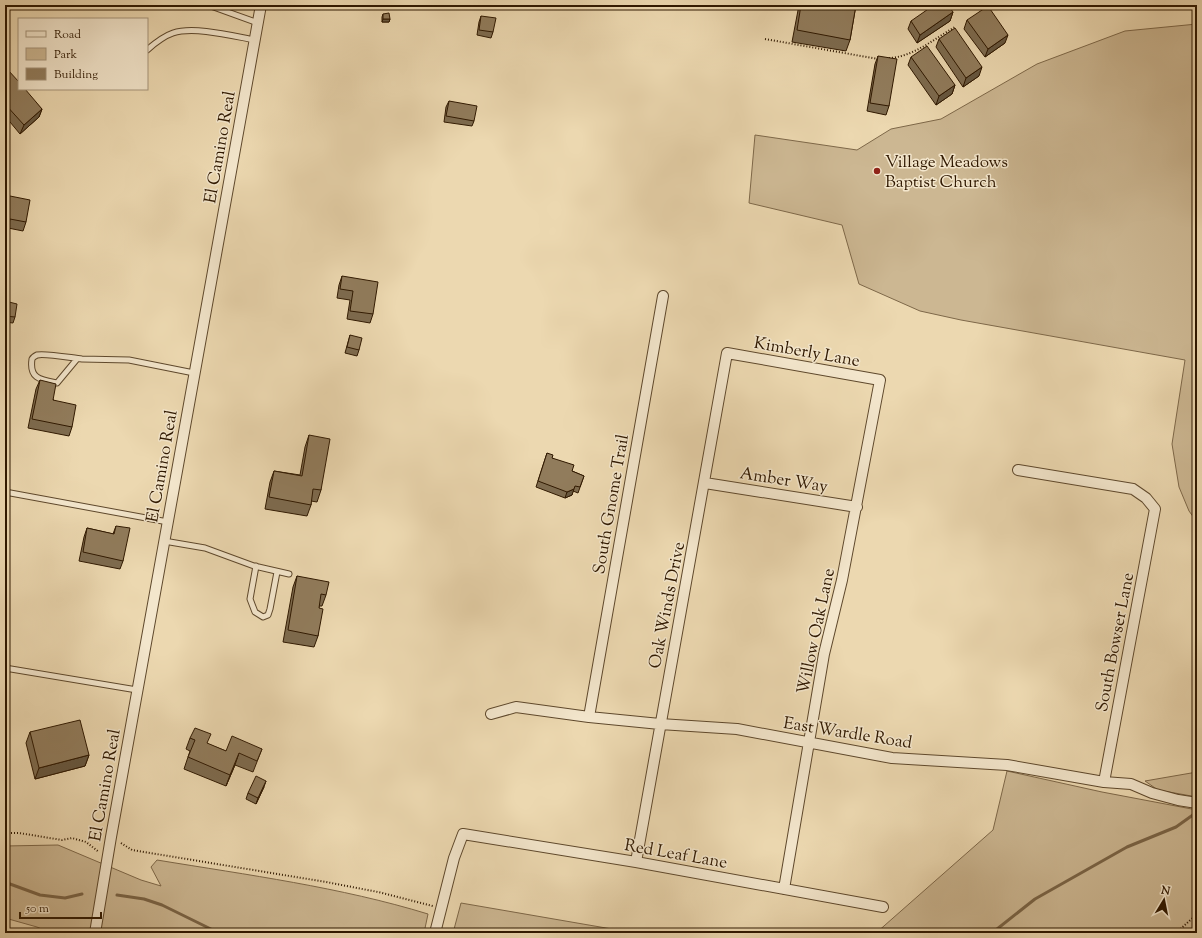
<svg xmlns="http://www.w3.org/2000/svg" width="1202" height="938" font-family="'Sorts Mill Goudy',serif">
<rect width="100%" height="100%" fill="#ecd8b0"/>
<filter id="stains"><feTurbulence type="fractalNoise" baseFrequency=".005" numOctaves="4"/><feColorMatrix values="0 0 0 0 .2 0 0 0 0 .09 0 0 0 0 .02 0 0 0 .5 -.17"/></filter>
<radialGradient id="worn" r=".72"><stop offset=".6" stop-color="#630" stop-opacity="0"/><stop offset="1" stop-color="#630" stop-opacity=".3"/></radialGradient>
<path fill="#ccb792" stroke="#7e6849" d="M1197,24v498l-8,-11 -10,-24 -7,-43 13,-84 -224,-40 -41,-9 -61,-27 -17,-59 -93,-22 6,-68 102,15 34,-21 50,-10 96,-55 88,-33z
M1007,771l95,21 95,18v123h-321l117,-103z
M1197,772v25l-39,-7 -13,-9z
M58,845l83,35 20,6 -10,-19 6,-7c91,15 183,27 271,54l-4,19h-373l-14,-6 -32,-9v-72z
M461,903l174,30h-182z"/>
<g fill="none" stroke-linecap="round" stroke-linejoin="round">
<path stroke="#7a6446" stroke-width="3" d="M5,884h5l30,11 25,3 17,-4
M117,895l27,4 18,6 57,28
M992,933l43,-34 92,-52 49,-20 21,-15"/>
<g stroke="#5e482c" stroke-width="7">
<path id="lane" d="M208,5l50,18
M147,50c8,-7 17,-14 26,-17 21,-7 60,3 82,7
M77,359l-20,24c-16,-3 -28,-4 -25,-24 1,-2 3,-3 5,-4 8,-2 35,3 45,4l47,1 65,13
M5,492l163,30
M164,541l41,7 49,18 35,8
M256,566l-6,33 5,13 8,5 5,-2 2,-6 7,-37
M5,668l132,22"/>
</g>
<g stroke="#5e482c" stroke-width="12">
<path id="street" d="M1018,470l115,19 13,9 9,11 -51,273
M705,483l152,24
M491,714l25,-7 73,10 71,7 77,5 155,29 115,7 97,17 27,2 21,9 26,7 19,3
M589,717l74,-421
M636,862l91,-509 153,27 -38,200 -18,74 -40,235
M95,933l16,-96 150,-832
M435,933l19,-75 9,-24 173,28 247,45"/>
</g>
<path stroke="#2f1800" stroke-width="2" stroke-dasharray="1 2" stroke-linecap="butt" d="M765,39l113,20
M889,58c24,-1 45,-19 66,-31
M5,833h14l43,7 10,-2 14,4 13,10
M121,843l11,7 194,32 52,10 55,14
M1176,933l21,-19"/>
<use href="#lane" stroke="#f3e6cc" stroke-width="5"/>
<use href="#street" stroke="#f3e6cc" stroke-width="10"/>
</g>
<path fill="#7d6b4f" stroke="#2f1800" d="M373,5h7v2z
M799,5h57l-6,35 -4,11 -54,-9z
M953,12l-3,9 -33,22 -9,-14 3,-8z
M383,14l7,5 -1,3h-7v-5z
M481,16l12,16 -2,6 -14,-3 2,-13z
M967,20l38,23 -20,14 -21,-28z
M939,39l40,37 -16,11 -27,-40z
M878,56l11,50 -3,9 -19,-4 8,-47z
M911,57l44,28 -3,9 -16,11 -28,-40z
M5,72l37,37 -3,8 -19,17 -15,-18z
M449,101l25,20 -2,5 -28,-4 2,-15z
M5,195l21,27 -3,9 -15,-3 -2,5h-1z
M342,276l31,38 -3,9 -23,-4 3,-19 -13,-2 2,-13z
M5,301l10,16 -2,6 -8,-1z
M350,335l9,15 -2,6 -12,-3z
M40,380l32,47 -3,9 -41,-8 8,-39z
M309,435l12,55 -4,12 -6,-1v4l-4,11 -42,-7 5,-27 4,-11 26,4 5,-28z
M547,453l5,5 20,13 12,5 -6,17 -5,-2 -1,4 -7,3 -29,-11z
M116,526l7,35 -3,8 -41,-8 5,-24 3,-9 26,6z
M297,576l29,19 -4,11h-3l-1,30 -4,11 -31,-5 10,-55z
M30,732l59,23 -4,11 -50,13 -9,-36z
M190,738l18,6 18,7 36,-2 -9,23 -18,-7 -9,21 -42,-17 6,-18 -4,-2z
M264,787l-8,17 -10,-5 2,-6z"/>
<path fill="#665740" stroke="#2f1800" d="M953,12l-3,9 -33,22 3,-8z
M383,19h7l-1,3h-7z
M1008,35l-3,8 -20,14 3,-8z
M982,67l-3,9 -16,11 3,-9z
M955,85l-3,9 -16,11 3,-9z
M42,109l-3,8 -19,17 4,-9z
M574,489l-2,6 -7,3 2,-6z
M239,753l-4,12 -9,21 4,-11z
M89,755l-4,11 -50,13 4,-11z
M266,781l-2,6 -8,17 2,-6z"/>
<path fill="#917c5c" stroke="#2f1800" d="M801,5h55l-6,35 -53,-10z
M934,5h14l5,7 -33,23 -9,-14z
M988,6l20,29 -20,14 -21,-29z
M389,13l1,6h-7v-5z
M481,16l15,2 -3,14 -14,-2z
M955,28l27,39 -16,11 -27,-39z
M927,46l28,39 -16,11 -28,-39z
M878,56l19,3 -8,47 -19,-3z
M8,70l11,12v7h6l17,20 -18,16 -19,-21v-32z
M449,101l28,5 -3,15 -28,-5z
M5,195l25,5 -4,22 -16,-3 -1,6 -4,-1z
M342,276l36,6 -5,32 -23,-3 3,-20 -13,-2z
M5,301l12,3 -2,13 -10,-1z
M350,335l12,3 -3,12 -12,-3z
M40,380l16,4 -3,16 23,5 -4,22 -40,-8z
M309,435l21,4 -9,51 -8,-1 -2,16 -42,-8 5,-26 28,5z
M547,453l6,2 -1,3 22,7 -2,6 12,5 -4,11 -5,-1 -1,3 -7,3 -29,-11z
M116,526l14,2 -7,33 -40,-9 4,-24 27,6z
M297,576l32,6 -3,13 -5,-1 -2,14 4,1 -5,27 -30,-6z
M80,720l9,35 -50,13 -9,-36z
M195,728l16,6 -4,9 19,8 6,-15 30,13 -5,12 -18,-8 -9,22 -42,-18 7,-17 -5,-2z
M256,776l10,5 -8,17 -10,-5z"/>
<circle fill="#8f2418" stroke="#f3e6cc" stroke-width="1.5" cx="877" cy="171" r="4"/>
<g text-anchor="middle" stroke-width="3" stroke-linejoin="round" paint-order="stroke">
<g font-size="17" fill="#2f1800" stroke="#f3e6cc">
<text transform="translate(219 147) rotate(-80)" y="6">El Camino Real</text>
<text transform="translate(807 351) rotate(10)" y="6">Kimberly Lane</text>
<text transform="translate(161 466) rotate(-80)" y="6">El Camino Real</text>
<text transform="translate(784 479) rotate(9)" y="6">Amber Way</text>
<text transform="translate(610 504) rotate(-80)" y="6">South Gnome Trail</text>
<text transform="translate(666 605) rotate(-79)" y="6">Oak Winds Drive</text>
<text transform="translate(815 631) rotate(-78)" y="6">Willow Oak Lane</text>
<text transform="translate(1114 642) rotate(-79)" y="6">South Bowser Lane</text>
<text transform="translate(848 732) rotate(9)" y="6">East Wardle Road</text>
<text transform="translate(104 785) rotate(-80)" y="6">El Camino Real</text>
<text transform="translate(676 853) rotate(10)" y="6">Red Leaf Lane</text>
</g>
<g font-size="17" fill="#2f1800" stroke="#f3e6cc" text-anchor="start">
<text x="885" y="167">Village Meadows<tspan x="885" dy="20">Baptist Church</tspan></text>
</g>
</g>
<rect width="1202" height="938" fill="none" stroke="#ecd8b0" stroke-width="20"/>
<rect x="6" y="6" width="1190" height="926" fill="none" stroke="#2f1800" stroke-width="2"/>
<rect x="10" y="10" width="1182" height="918" fill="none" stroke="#2f1800"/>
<rect x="18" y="18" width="130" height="72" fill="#f3e6cc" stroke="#a5947a"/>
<rect x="26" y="31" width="20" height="6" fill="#f3e6cc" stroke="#a5947a"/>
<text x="54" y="38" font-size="12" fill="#2f1800">Road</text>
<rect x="26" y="48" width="20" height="12" fill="#ccb792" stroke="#a5947a"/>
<text x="54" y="58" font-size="12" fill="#2f1800">Park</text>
<rect x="26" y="68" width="20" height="12" fill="#917c5c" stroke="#a5947a"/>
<text x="54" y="78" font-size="12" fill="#2f1800">Building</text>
<g transform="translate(1164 900) rotate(10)" stroke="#f3e6cc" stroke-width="3" paint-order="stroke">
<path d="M0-3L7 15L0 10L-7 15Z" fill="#2f1800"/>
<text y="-6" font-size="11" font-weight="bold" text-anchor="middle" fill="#2f1800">N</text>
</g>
<path d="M20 912v6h81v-6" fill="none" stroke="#2f1800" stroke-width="2"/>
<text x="26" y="912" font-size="12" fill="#2f1800" stroke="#f3e6cc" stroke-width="3" paint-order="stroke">50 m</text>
<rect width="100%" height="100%" filter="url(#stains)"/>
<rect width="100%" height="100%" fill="url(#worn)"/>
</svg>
